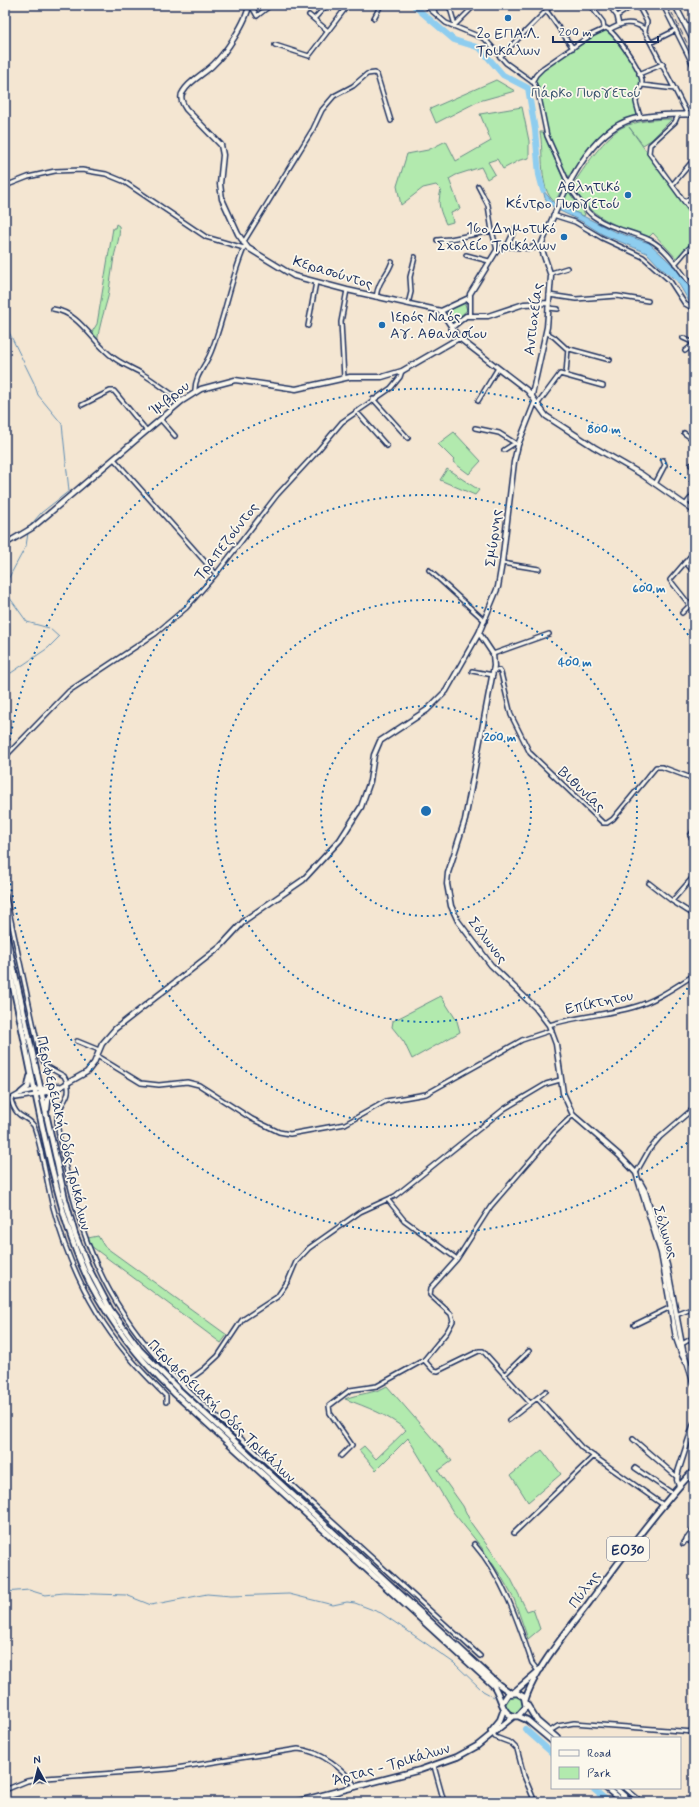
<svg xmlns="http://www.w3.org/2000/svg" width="699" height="1807" font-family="Mynerve,sans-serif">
<rect width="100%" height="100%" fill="#f4e6d2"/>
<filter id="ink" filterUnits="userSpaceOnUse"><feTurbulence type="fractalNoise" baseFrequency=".025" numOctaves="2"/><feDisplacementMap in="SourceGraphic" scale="8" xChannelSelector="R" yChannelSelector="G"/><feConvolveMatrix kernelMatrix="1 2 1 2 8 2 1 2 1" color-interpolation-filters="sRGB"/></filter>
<g filter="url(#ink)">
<path fill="#b2eaae" stroke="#668c86" d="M606,29c9,5 36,44 34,55 -1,13 -6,17 -3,31 -32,9 -52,35 -68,61h-3l-18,-42 -13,-56 8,-9z
M496,80l19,11 -36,10 -43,22 -6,-14z
M522,107l7,34v17l-9,2 -17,9 -6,-10 -9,3 7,12 -8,5 -6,-12 -25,8 -7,4 11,30 -9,4 2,9 -7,2c-6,-13 -9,-20 -5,-34l-5,-5 -13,3 -22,17 -4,-19 10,-32 21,-4 18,-9 10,20 35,-20 -11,-27z
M672,119l-21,21 -8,5 -14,-18 65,91v21l-17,20 -24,-26 -4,4c-30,-9 -63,-21 -76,-52 9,-15 34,-51 50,-58 14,-6 33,-8 49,-8z
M540,132h3l22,51 -10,19c-17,-12 -11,-51 -15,-70z
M568,191l17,23 -1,2 -24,-9z
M116,224l3,2c2,10 -3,21 -5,31 -2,13 -4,27 -6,40 -4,15 -9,29 -11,46l-7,-8 7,-11 16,-96h2z
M464,301l3,9 -13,12h-3l-4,-12z
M454,432l27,29 -12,13 -16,-12 1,-2 -16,-16z
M447,469l32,21 -4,5 -35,-15z
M441,996l16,25 3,11 -48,27 -8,-17 -12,-15 1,-6z
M98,1236l6,10 123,89 -6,8 -130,-97 -3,-8z
M387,1386l65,75 -14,10 25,35 8,17 39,54 17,34 6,-2 7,20 -12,10 -14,-40 -13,-23 -19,-28 -29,-36 -45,-74 -32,32 -17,-20 5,-4 12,13 30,-29c-18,-15 -39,-23 -61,-31 14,-6 29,-5 42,-13z
M542,1450l19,24 -33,28 -17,-27z
M505 1704a9 9 0 1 1 18 0a9 9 0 1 1-18 0Z"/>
<path fill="#8ecdef" stroke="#608eb5" d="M543,190l10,12 7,5 17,6 36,18 36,12 28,26 17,24v12l-4,-2 -13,-22 -16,-13 -14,-15 -45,-19 -19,-12 -23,-11 -11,-7 -4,-6z"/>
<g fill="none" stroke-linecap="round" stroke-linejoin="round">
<path stroke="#608eb5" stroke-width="1" d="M5,324l29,59 4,12 24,29 7,67 -28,22 -12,14
M5,677l43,-29 11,-11 -10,-9 -22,-6 -20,-28 -1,-11 20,-37 2,-13
M5,1592l24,-2 16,5 19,-2 62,2 25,10 56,-11 24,2 58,-2 44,11 14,-3 8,1 26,10 40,27 33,23 29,28 11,6"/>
<path stroke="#8ecdef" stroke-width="6" d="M413,5l41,35 26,8 23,27 25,13 7,42 4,45 4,15
M525,1729l27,24
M592,1788l17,14"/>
<g stroke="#1b2f5e" stroke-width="6">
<path id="street" d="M251,5l6,11 14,-11
M425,5l21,18 39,16 21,24 28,20 4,9 9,44 21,47
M433,5l2,8
M449,5l6,20
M590,5l13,17 1,6
M638,5l9,17 -2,9
M663,5l31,62
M450,8l7,-3
M611,8l6,8
M546,10l27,38
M309,15l19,16
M374,18l7,-13
M314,19l13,-14
M619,25l-2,-9 17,-11
M454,26l21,-21
M686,26l8,-1
M609,30c12,-7 22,-10 34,-2l45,87
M652,42l24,-12
M275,45l34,11 39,-51
M500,57l52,-52
M639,74l24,-10
M532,82l4,-7 7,-7 48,-33 15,-7c10,5 35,42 36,53 0,8 -6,14 -6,21 1,5 3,11 4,15
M642,85l33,4
M678,115l-3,7 -25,23 -1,8 45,62
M673,184l17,-20 4,-3
M5,186l23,-9 27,-6 27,-1 24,4 17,7 83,56 38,11
M478,186l10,19 4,26 5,19
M567,186c10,9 15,22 26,30 17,13 38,15 57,24 19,10 30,32 44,48
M686,201l8,-6
M553,215l22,7 27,16 41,19 27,24 15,23 9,5
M437,240l13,-1 42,-8
M243,243l70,-114 9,-19 12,-14 19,-10 14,-12 8,-1 2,2 14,46
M507,246l9,-19
M466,255l23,6
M675,264l11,-13 8,-7
M551,273l16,-5
M549,295l27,4 41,-3 31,5
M376,297c3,-19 11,-20 16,-35
M408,304l3,-12 -1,-15 5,-20
M548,308l10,1
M53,309c28,4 39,34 61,49 8,6 18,10 27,15 14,8 27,19 41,28
M308,326l8,-44
M547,333l7,4 12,11 44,12
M683,338l11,5
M685,351l9,-7
M566,374l2,-26
M344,378l-3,-56 6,-32
M195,391c-1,-14 11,-26 16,-39 14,-35 19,-72 34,-106
M373,399l35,39
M478,401l20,-33
M82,405l28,-14h4l33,40
M537,405l23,-31 43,12
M356,411l31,35
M161,420l14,16
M475,428l24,5 19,12
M684,433l10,7
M504,450l11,-7
M114,459l102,115
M691,465l3,2
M655,484l10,-19 -2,-5
M685,505l9,-11
M685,562l9,10
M502,563l37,6
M429,570l56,51
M682,613l6,-6 1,-3 -19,-24 24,-28
M493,654l56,-20
M493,670h6l2,3 10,42 19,38 73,70h4l6,-4 43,-52h6l32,12
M472,671l21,4
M5,757l64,-66 86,-57 31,-26 30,-34 61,-79 38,-41 27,-32 49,-34 9,-11 2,-6
M694,830l-4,6 4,4
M649,883l23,18 22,14
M5,893l35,162 6,11 18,10c13,23 -8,26 -7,45 2,19 7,38 11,56 20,87 52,145 114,208l298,271
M672,901l22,-25
M549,1025c28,-9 57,-10 85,-18 21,-6 41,-20 60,-32
M77,1041l22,9
M97,1056l44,27 18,2 28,-3 12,3 53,34 27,13 11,2 55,-10 41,-23 40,-7 96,-54 30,-10
M16,1098l19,-3
M11,1100c7,22 14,13 23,26 9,26 12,54 19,81 14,52 38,104 73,146 12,15 26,29 40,43v6
M5,1102l16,-9 13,-3
M636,1173l13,-23 11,-13 34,-29
M388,1200l16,20 53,39
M676,1315l18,-7
M634,1325l37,-18
M682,1344l12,-7
M424,1360l9,10 5,1 41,-20h4l47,52
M504,1375l25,-24
M182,1385l22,-16 14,-13 24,-36 35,-23 11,-16 8,-19 13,-14 51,-36 35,-16 109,-87 42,-25 14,-4
M537,1398l45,50 80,56
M509,1420l37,-29
M633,1439l44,38
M341,1456l11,-11 -22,-32 -1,-7 21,-16 27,-4 47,-26 23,-28 6,-11 -2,-7 -21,-19 1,-7 26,-29 34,-53 64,-74 18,-17
M635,1468l37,25
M688,1476l6,6
M514,1533l80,-77
M686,1539l8,5
M474,1544c29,33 44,77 58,119l6,8
M683,1544l11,-15
M550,1731l8,-5 16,-3 120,9
M493,1733l2,4 16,6 6,6 7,27 11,26
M434,1766l10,36
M625,1788l17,14
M5,1790l22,-9 19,-3 124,-9 128,-20c23,2 46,20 58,38"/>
</g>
<g stroke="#1b2f5e" stroke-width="7">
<path id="secondary" d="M249,5c-2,16 -24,49 -36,60 -9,9 -24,16 -30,27 -4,5 -1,11 3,17l35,36 2,10 -3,29 2,15 16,35 10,14 46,28 53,14 94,21
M675,5l19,37
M441,311l18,27 69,53 18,25 48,31 47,27 53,37
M441,311l28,-13
M470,316v-22l27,-44 9,-4 23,2 12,-1
M451,328l15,-12h22l36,-12 24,-1
M532,395l15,-68 4,-51 -9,-26v-7c17,-40 44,-112 91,-124 19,-5 42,-4 61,-5
M5,544l27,-16 150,-127 19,-12 34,-9 61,9 54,-12h32l20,-6 57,-33
M479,633l14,21 1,12 -29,154 -17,53 -1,11 4,22 7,15 33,44 45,43 13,17 7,19 7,49 10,22 46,40 17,18 25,80 15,85 6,17 4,7
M34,1090l25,-4
M35,1095l22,-6 30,-17 7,-9 8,-19 13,-15 105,-82 25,-27 58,-40 37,-40 21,-33 9,-26 4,-26 6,-14 47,-31 19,-19 33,-58 19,-46 4,-24 12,-101 4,-17 17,-43
M640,1182l5,9 22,74 16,85 11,34
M679,1486l-2,-6 1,-8 16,-49"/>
</g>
<g stroke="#1b2f5e" stroke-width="8">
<path id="primary" d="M5,929l60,270 10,35 14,35 21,40 30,41 38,39 320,295 13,9
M5,951c17,71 29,143 46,214 10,40 20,80 39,118 22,42 50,77 84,110l319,292c9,11 8,33 25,31l8,-9 -2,-10 -7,-4 -9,1 -6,9
M21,1093l7,-6 2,-10
M47,1109l1,-9 5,-10
M513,1693l28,-24
M525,1701c9,-31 43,-71 63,-97 34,-46 67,-92 106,-134
M526,1703l11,18 20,17
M518,1716l9,4 25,21
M491,1731l9,-11 4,-11
M606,1788l17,14
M615,1788l16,14
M296,1802l124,-32 37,-13 20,-11 37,-30"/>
</g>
<use href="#street" stroke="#fbf7ec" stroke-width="3"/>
<use href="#secondary" stroke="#fbf7ec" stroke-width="4"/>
<use href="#primary" stroke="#fbf7ec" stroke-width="4.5"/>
<path stroke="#1b2f5e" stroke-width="1" stroke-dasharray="6 3" stroke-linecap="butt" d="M668,5l26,52"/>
</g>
</g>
<g fill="none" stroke="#1f6fb2" stroke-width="2" stroke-dasharray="2 4">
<circle cx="426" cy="811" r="105"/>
<circle cx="426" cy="811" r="211"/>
<path d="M694 978A316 316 0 1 1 694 644"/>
<path d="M692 1139A422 422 0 0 1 5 840M5 782A422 422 0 0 1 692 483"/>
</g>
<g fill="#1f6fb2" stroke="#fbf7ec" stroke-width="1.5">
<circle cx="508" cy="18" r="4"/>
<circle cx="628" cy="195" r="4"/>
<circle cx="564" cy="237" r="4"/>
<circle cx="382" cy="325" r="4"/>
</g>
<g text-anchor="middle" stroke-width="3.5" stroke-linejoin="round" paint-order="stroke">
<rect fill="#fbf7ec" stroke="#5e6b89" stroke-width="1" x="607" y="1537" width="42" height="24" rx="3"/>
<g font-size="14" font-weight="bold" fill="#1b2f5e">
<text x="628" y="1554">ΕΟ30</text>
</g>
<g font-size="15" fill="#1b2f5e" stroke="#fbf7ec" text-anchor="end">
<text x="508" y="38" text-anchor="middle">2ο ΕΠΑ.Λ.<tspan x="508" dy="17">Τρικάλων</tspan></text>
<text x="620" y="191">Αθλητικό<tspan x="620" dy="17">Κέντρο Πυργετού</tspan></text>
<text x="556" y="233">16ο Δημοτικό<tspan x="556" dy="17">Σχολείο Τρικάλων</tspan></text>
<text x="390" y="321" text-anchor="start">Ιερός Ναός<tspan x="390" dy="17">Αγ. Αθανασίου</tspan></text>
</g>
<g font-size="15" fill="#39546e" stroke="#fbf7ec">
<text x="586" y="97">Πάρκο Πυργετού</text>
</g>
<g font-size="15" fill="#1b2f5e" stroke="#fbf7ec">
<text transform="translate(333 272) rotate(17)" y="5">Κερασούντος</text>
<text transform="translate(533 319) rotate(-83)" y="5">Αντιοχείας</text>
<text transform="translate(169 398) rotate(-38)" y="5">Ίμβρου</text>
<text transform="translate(493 538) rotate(-84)" y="5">Σμύρνης</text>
<text transform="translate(226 541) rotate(-52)" y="5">Τραπεζούντος</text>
<text transform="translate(582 789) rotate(43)" y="5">Βιθυνίας</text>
<text transform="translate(488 940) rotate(52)" y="5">Σόλωνος</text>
<text transform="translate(599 1002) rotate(-12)" y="5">Επίκτητου</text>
<text transform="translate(64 1133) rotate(77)" y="5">Περιφερειακή Οδός Τρικάλων</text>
<text transform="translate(666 1232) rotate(73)" y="5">Σόλωνος</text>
<text transform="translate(222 1411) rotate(44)" y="5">Περιφερειακή Οδός Τρικάλων</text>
<text transform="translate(584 1589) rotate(-54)" y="5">Πύλης</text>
<text transform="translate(391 1764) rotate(-16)" y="5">Άρτας - Τρικάλων</text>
</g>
</g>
<circle cx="426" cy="811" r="6" fill="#1f6fb2" stroke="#fbf7ec" stroke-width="2"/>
<g font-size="12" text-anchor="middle" font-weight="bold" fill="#1f6fb2" stroke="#fbf7ec" stroke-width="3.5" stroke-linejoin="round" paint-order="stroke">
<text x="604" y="433">800 m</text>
<text x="649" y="592">600 m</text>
<text x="575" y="666">400 m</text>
<text x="500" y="741">200 m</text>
</g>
<rect width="699" height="1807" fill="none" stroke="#fbf7ec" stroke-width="20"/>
<rect x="10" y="10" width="679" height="1787" fill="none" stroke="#1b2f5e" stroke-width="1.5" filter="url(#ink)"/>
<rect x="551" y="1737" width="130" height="52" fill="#fbf7ec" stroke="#a1a7b3"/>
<rect x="559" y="1750" width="20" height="6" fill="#fbf7ec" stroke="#a1a7b3"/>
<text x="587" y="1757" font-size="12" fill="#1b2f5e">Road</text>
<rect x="559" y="1767" width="20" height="12" fill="#b2eaae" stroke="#a1a7b3"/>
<text x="587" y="1777" font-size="12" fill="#1b2f5e">Park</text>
<g transform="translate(38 1769) rotate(353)" stroke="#fbf7ec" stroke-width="3" paint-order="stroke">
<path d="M0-3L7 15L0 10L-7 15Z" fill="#1b2f5e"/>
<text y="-6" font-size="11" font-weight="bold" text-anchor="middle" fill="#1b2f5e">N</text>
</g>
<path d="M553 36v6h105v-6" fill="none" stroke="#1b2f5e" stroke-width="2"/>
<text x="559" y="36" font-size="12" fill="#1b2f5e" stroke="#fbf7ec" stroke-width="3" paint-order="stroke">200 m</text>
</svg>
